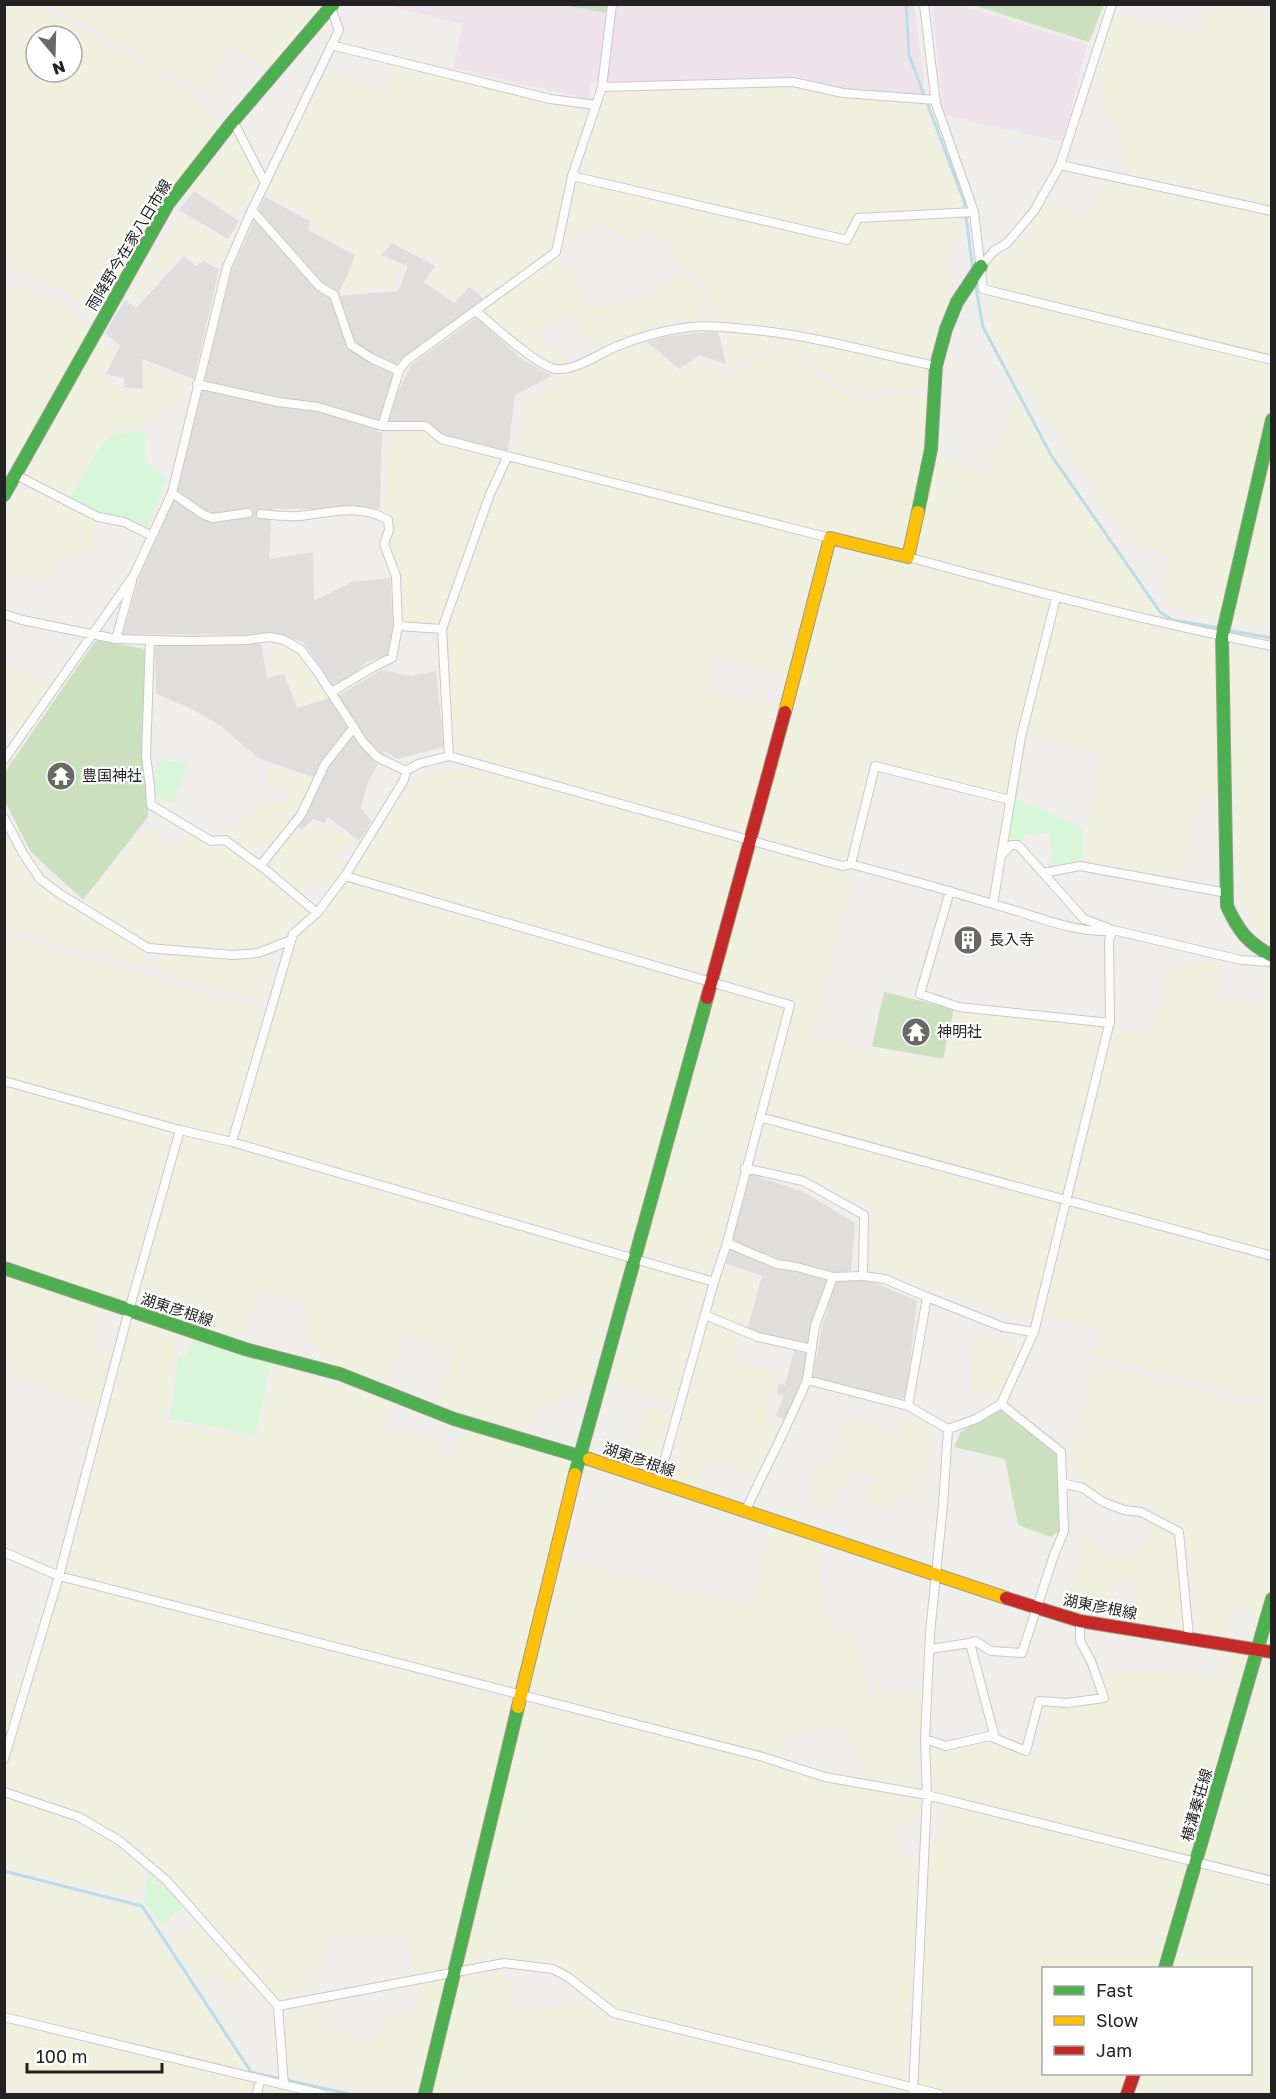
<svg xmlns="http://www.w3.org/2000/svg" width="1276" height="2099" font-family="'Golos Text','Noto Sans JP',sans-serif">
<rect width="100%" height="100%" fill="#f0eeeb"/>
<path fill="#dfdedc" d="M194,191l45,30 -11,18 -49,-29z
M265,197l45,24 -2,9 47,25 -16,41 59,-5 10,-25 -27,-11 11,-12 43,23 -11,16 30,21 16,-16 14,12 -88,64 -19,69h5l-2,77h-108l-3,50 44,-7 1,49 38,-19 38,-4 3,48 -4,28 -22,8 -14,12 -21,11 -29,-43 -27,-7 -153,-1 16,-57 39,-88 53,-217z
M184,256l12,10 8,-5 15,9 -25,109 -52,-20 1,30 -19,-2v-9l-18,-4 14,-28 -15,-13 20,-33 11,8z
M476,318l46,41 30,17 -37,19 -7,56 -65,-16 -16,-13 -43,-1 27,-56z
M718,331l8,33 -26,-9 -21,14 -32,-27 17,-5z
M261,644l6,34 17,-4 13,34 44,-14 41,-24 29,6 25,-5 8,76 -47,12 -12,-8 -18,33 -6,24 11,13 -13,20 -31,-24 -4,6 -10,-4 -12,11 -4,-2 25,-47 -65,-23 -37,-32 -29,-17 -36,-15 -1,-49z
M750,1174l54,18 51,31 -4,48 -19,2 -29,108 -17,40 -10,-5 8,-20 -7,-3 2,-10 6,2 10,-39 -48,-16 15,-54 -37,-13z
M836,1280l34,1 47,20 -11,98 -94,-19 10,-53z"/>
<path fill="#eee3ea" d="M387,5h527l10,74 -2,17 -106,-11 -4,-5 -221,2 -1,18 -137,-32 10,-44z
M932,5h30l125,40 -24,97 -119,-27z"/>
<path fill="#f0f0de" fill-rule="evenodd" d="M5,5h30l146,80 40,40 -55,72 -73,123 -25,-28 -63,-29zM36,36h36v36h-36z
M50,5h272l-54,64 -40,-23 -23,46z
M1208,5h25l38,10v189l-149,-35 5,-25 -24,-34 3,-28 -13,-2 22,-66 87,21z
M394,66l195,47 -37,136 -66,47 -19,-14 -14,17 -25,-17 12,-19 -33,-15 -15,-10 -17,18 25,12 -9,20 -52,4 20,-38 -48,-26 3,-9 -48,-27 59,-121 61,20z
M789,88l130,19 45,97 -15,57 2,30 -16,31 -10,64 -5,5 -19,-3 -32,6 -15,-2 -22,-12 -49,-42 -52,30 -9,-52 -17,2 3,-32 -28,-19 -14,-27 -24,-6 -14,7 -27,-17 -38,21 41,-153z
M237,137l22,45 -19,35 -47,-33z
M1101,180l170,36v410l-101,-18 -9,-20 8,-33 -39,-11 -134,-203 -5,-16 -4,-57 12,-12 28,-21 18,-35 42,22z
M178,214l51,30 -9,22 -17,-10 -6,6 -14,-9 -48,50 -6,-4z
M560,257l34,50 60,-14 24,-22 26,19 -3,28 -36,6 -42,15 -20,9 -25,-18 5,-5 -12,-11 -37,18 35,31 -13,2 -38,-26 -34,-29z
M4,283l58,18 29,32 -76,133 -10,-7z
M100,337l13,14 -12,25 20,8 -2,7 26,3v-28l44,16 -11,22 -7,6 -22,10 -8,10 -30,-1 -43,64 -40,-19z
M781,341l15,11 22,24 17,11 30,14 34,-8 29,6 -2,50 -21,92 -8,5 -75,-19 -36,148 -71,-17 -8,34 69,15 -31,126 -291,-81 -6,-125 73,-189 5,-39 29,-14 2,-9 84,-32 41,32 12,-13 41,11z
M1015,400l143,217 -2,10 52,10 6,10 6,150 -18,-1 -25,82 -90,-17v-38l15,-68 -84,-24 -12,64 -136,-36 -25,101 -87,-23 73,-289 80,18 28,-112 46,20z
M388,431h37l11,11 63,16 -60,167 -38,-4 -2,-44 -10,-33 5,-15 -3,-12 -7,-3z
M32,489l64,33 -5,35 -24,-3 -17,28 -45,-11v-52l15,-28z
M283,646l16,6 31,45 -31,8 -12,-35 -15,3 -4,-23z
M1228,647l43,7v291l-26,-32 -6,-18z
M4,660l45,27 -31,42 -13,6z
M269,762l44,18 -15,32 -30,38 -8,-9 -12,13 -23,-19 42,-35 18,3 7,-13 -24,-5z
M465,769l14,1 375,104 -43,162 135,28 11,-54 148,17 -40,169 -297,-83 29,-114 -444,-126 68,-101z
M317,824l8,5 5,-4 21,14 -14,19 9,6 -19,24 -11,-9 -13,15 -36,-28 29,-35 7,6z
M148,828l27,20 13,-16 26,16 11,-3 87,68 -54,36 -105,-5 -69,-42z
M10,840l12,21 35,37 57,32 31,21 -2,15 -138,-38v-81z
M355,886l431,123 -76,264 -471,-133 54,-195 49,-57z
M4,935l260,75 -35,127 -224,-62z
M178,955l71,3 25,6 -11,38 -114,-34 6,-9z
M1224,961l-8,34 44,12 11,-40v285l-197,-54 40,-169 39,6 15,-70z
M5,1086l166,47 -47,168 -119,-42z
M765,1123l295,79v10l-27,106h-9l-111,-35 -16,-10 -17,-6 -7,2 -4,-17 4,-44 -66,-34 -46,-10z
M187,1136l437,126 -33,113 -3,15 -16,-5 -4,10 -17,12 -9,-5 -6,5 -9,24 -52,-14 -42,-17 15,-25 5,-28 -50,-12 -14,48 -52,-17 -32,-29 5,-31 -52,-15 -14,46 -108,-32 47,-168z
M1071,1209l200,54v139l-174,-46 6,-23 -37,-13 -22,1z
M638,1267l68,16 -32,124 -69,-29z
M722,1267l37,11 -25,84 43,9 -12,48 20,5 -28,50 -48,-14 -9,26 -33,-10z
M4,1272l96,37 -9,37 24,5 -16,55 -20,-2 -57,-24 -17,-12z
M132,1319l45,14 -12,92 94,14 19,-73 113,34 -5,29 54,8 -3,14 17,9 10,-30 106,31 -55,227 -448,-116z
M975,1334l49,12 -28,52 -25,-9z
M1095,1365l176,45v207l-42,-8 1,28 -31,-7 -16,-103 -39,-24 -15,2 -32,-12 -23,-18 2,-23 -5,-3z
M646,1404l27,12 -19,53 -25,-8z
M909,1412l22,14 2,24 -7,25 -11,26 -18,-8 -11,18 -21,-11 7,-24 -21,-5v15l-10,1 -4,4 -8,21 -19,-6 2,-20 -3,-2 6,-24 17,2 13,-46 53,18z
M771,1522l52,20 -5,40 13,47 25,5 12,59 55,-5 -5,99 -51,-10 -22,-49 -64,11 -2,18 -249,-64 29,-134 193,47z
M1150,1522l25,11 9,96 -56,-10 11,-34 -20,-9 -17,41 -31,-5 11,-77 38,25 25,-17z
M66,1582l446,119 -61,262 -6,6 -31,4 -5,-34 -78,-2 -21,56 -30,8 -128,-145 -37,-25 -38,-21 -72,-22v-19l55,-182z
M1232,1651l15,3 3,6 -93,308h-113v106h81l-6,20h-203l12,-251 10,-3 10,-46 -11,-2 -6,-6 1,-41 16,8 42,-12 44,17 14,-50 61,-5 -7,-31 55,-1 69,4z
M1271,1659v215l-66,-16 58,-193z
M5,1678l19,5 -19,59z
M525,1703l399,96v15l-35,17 15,27 17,-7 -17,229 -290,-72 -53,-44 -56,-7 -42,7z
M5,1796l66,23 37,19 36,31 -6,28 -133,-31z
M1199,1867l72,17v210h-139l7,-20h111v-106h-80z
M5,1876l133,33 118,172 -4,13h-247z
M200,1922l51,67 -57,-15 -24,-32z
M500,1969l9,10 10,27 5,5 41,-5 8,-10 38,23 296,72 -1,3h-519l-100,-21 -3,-32 8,-30 44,-12 -6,28 40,17 16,-25 34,-12 -5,-23 33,-7z
M260,2084l42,10h-45z"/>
<path fill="#cbe0be" d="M973,5l131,-1v1l-15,37z
M96,640l54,10 -2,167 -65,83 -52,-48 -26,-50v-30z
M884,992l70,17 -11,50 -71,-13z
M1001,1406l58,49 2,75 -10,7 -33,-12 -13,-66 -51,-12 7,-15z"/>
<path fill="#c8dcc9" d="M562,5h48l-1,8z"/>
<path fill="#d8f6d8" d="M142,432l3,5v25l21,17 -20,50 -41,-14 -35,-18 33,-54 3,-2 5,-7z
M156,760l32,3 -15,41 -19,-10z
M1012,798c24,8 46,20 70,28l1,36 -31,7 -4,-4 4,-9 -2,-23 -24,2 -1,6h-11l-8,-7z
M194,1338l77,23 -15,74 -86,-16 8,-63 7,1z
M148,1872l21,17 17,16 -24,20 -18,-23z"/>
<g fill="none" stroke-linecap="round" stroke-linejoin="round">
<path stroke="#bcdce5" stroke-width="3" d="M906,4l3,51 55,146 9,70
M975,283l8,44 68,128 109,157 12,8 48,8
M1226,630l46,8
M4,1871l138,35 109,166 98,22"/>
<g stroke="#c9c8c7" stroke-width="10">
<path id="street" d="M924,4l12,100 38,108 9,77 289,71
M331,45l219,54 46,6 -24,71 -16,76 -150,109 -7,10 -17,55
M602,87l191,-5 50,11 93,7
M596,105l6,-18 10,-83
M233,121l32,62
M1060,165l212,46
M572,176l275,64 11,-22 116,-6
M252,210l67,76 15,9 17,50 20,13 28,13
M981,266l13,-15 13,-8 27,-32 26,-46 52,-161
M476,311c14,12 65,58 80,58 19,2 43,-15 59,-22 24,-10 49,-17 75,-20 18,-2 36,0 54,2 66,5 127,24 192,37
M197,384l81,18 40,5 64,19h44l15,13 389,99
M16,475l82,42 26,5 28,14
M172,493l32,22 9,3 35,-5
M261,514c12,1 26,3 38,2 31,-3 61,-13 89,4l1,10 -5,14 12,32 2,50 44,3
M908,557c121,33 241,65 364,89
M4,614l18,6 94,19 74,2 56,-1 24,-3 14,3 17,10 16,21 46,71 14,15 29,14
M116,639l16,-58
M150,640l-4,116 4,30 1,19 60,36 14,-1 41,30 51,43
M331,692c21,-11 39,-25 61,-34l6,-32
M449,756l-7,-127 48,-135 18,-38
M4,760l130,-185 18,-39 20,-43 55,-226 25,-57 87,-180 -8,-22
M4,818l20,37 16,24 20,15 88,54 85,7 25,-2 31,-12
M1001,856l10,-11h7l66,74 29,11 128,30 31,2
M851,864l24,-98 135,34
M260,866l41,-51 24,-51 29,-37
M1043,873l37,-7 147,27
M345,876l445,129 -63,238 -13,39 -56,201
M950,891l-30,103 39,13 151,16
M993,904l28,-167 35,-139
M4,1081l176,49 52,12 482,140
M760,1117l512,139
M232,1142l61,-208 24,-21 28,-37 59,-96 2,-9 12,-7 31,-8 393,110 9,-2c53,14 106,29 159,45 31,9 71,26 103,21
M745,1168l58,13 61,34 -1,61 -30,1 -18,49 -8,54
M727,1243l50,21 20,3 36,10
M863,1276l22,3 42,18 -19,109
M927,1297l76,30 31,5
M705,1315l53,22 54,12
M948,1429l28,-10 25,-15 33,-72 76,-311 -1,-81 4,-10
M1062,1483l21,5 20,14 21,8 17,2 38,20 10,106
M746,1510c20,-44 43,-86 61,-130l101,26 40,23
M4,1552l55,24 704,181 62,20 102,18 345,86
M970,1643l5,-2 16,10 31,2 32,-98 10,-24 -3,-79 -60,-48
M930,1649l40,-6 25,95
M925,1739l21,7 43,-10 37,15 13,-50 28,2 37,-5 -13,-37 -11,-20v-20
M4,1759l55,-183 70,-266 51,-180
M4,1792l75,25 41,24 46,39 112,126 6,79
M278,2006l226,-43 49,6 15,8 46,36 325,81
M4,2017l318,77
M257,2094l3,-14
M913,2094l14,-299 -2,-56 5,-106 13,-128 5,-76"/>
</g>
<g stroke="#9a9c81" stroke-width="14">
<path id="fast" d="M1272,420l-50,216 5,270c12,26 20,36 45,50
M4,495l164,-291 61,-78 104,-122
M918,512l13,-63 5,-83 10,-37 11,-27 24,-36
M4,1268l241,81 95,25 114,45 135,40
M575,1474l132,-476
M1165,1968l107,-369
M425,2094l93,-387"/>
</g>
<g stroke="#9a9c81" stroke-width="14">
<path id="slow" d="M785,712l45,-174 78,19 10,-45
M589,1459l417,139
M518,1707l57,-233"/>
</g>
<g stroke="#9a9c81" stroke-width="14">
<path id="jam" d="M707,998l78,-286
M1006,1598l74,23 192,31
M1127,2094l7,-20"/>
</g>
<use href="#street" stroke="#fdfcfc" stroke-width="8"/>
<use href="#fast" stroke="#4caf50" stroke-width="12"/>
<use href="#slow" stroke="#ffc107" stroke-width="12"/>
<use href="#jam" stroke="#c62828" stroke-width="12"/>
</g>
<defs>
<g id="temple-disc" transform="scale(1.5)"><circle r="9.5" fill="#6a6968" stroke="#fff"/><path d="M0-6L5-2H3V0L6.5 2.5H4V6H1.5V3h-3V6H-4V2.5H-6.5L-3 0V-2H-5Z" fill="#fff"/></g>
<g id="building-disc" transform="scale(1.5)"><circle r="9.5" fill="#6a6968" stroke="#fff"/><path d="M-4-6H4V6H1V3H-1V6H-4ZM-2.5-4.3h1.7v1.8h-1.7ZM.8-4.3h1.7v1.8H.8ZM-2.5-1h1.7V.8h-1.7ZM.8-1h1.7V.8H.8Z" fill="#fff"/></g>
</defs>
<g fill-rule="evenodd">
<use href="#temple-disc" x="61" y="776"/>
<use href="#building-disc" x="968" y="940"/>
<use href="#temple-disc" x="916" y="1032"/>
</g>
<g text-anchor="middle" stroke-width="4.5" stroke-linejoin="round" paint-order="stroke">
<g font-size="15" fill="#222" stroke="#fff">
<text transform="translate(129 245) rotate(-59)" y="5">雨降野今在家八日市線</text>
<text transform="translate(177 1310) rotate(18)" y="5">湖東彦根線</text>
<text transform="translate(639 1460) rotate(19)" y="5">湖東彦根線</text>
<text transform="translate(1100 1607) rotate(11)" y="5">湖東彦根線</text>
<text transform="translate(1197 1805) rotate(-74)" y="5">横溝秦荘線</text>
</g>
<g font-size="15" fill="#222" stroke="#fff" text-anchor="start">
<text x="82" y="781">豊国神社</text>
<text x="989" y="945">長入寺</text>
<text x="937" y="1037">神明社</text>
</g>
</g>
<rect width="1276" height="2099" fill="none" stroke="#222222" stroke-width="12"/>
<rect x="1042" y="1967" width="210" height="108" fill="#ffffff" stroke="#a7a7a7" stroke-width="1.5"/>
<rect x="1054" y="1986" width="30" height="9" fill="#4caf50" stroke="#a7a7a7" stroke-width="1.5"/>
<text x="1096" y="1997" font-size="18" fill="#222222">Fast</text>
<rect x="1054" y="2016" width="30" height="9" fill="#ffc107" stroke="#a7a7a7" stroke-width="1.5"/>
<text x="1096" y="2027" font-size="18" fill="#222222">Slow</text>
<rect x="1054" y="2046" width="30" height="9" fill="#c62828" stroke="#a7a7a7" stroke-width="1.5"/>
<text x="1096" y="2057" font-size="18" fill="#222222">Jam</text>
<g transform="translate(54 54) rotate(161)"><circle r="28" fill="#ffffff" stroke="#a7a7a7" stroke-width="1.5"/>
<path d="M0-4.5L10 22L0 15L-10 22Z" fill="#6a6968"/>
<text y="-9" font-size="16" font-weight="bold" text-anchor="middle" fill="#222222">N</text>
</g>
<path d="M27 2063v9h135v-9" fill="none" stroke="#222222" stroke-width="3"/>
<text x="36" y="2063" font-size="18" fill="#222222" stroke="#ffffff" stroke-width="4.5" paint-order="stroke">100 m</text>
</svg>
